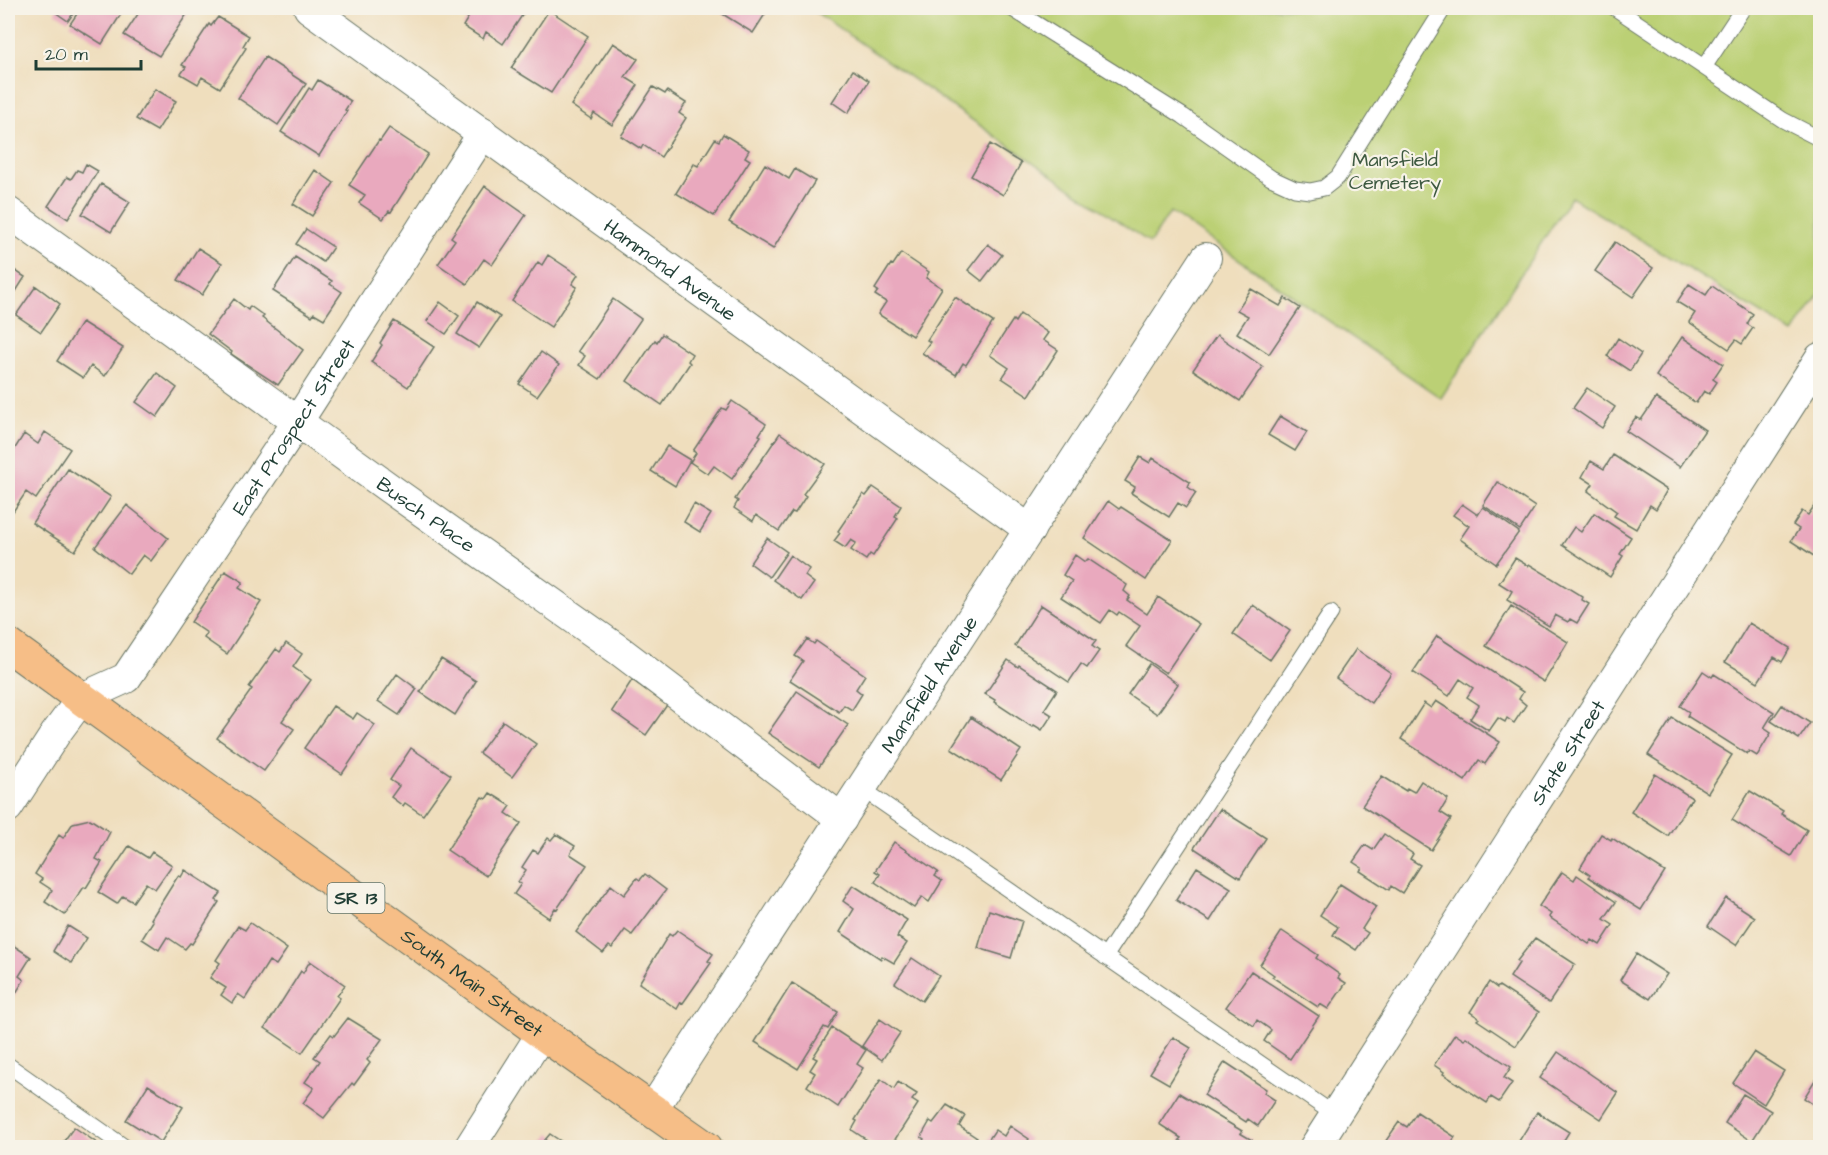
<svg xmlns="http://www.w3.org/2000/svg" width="1828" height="1155" font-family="'Architects Daughter',sans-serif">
<rect width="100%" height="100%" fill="#f7f3e8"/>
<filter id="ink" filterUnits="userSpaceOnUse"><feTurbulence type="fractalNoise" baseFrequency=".0167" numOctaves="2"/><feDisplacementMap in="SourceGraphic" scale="12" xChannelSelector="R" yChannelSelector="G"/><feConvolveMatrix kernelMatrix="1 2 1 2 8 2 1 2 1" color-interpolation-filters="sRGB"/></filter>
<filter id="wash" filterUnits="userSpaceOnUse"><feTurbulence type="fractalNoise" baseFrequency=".008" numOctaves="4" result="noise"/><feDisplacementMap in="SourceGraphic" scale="24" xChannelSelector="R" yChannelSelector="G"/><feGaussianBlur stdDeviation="1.35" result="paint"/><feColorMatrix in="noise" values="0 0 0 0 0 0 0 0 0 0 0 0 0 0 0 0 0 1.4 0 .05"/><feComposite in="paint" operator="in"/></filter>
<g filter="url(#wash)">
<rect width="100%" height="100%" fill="#efdebd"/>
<path fill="#bbd074" stroke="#6d8654" stroke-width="1.5" d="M810,8h1010v285l-27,40 -222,-136 -130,201 -271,-186 -20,31z"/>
<g id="blocks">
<path fill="#e9a9be" d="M57,8h20l-9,13 -13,-9z
M81,8h44l-23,36 -32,-20z
M142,8h49l-32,48 -35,-21z
M474,8h53l-24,36 -17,-12 -3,7 -20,-13z
M725,8h44l-16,25 -32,-20z
M549,10l39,26 -37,57 -40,-25z
M218,17l31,19 -6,10 3,2 -26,40 -18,-11 -4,7 -17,-10 5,-7 -4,-2 27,-41 2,2z
M613,43l25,16 -13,18 13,8 -26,40 -18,-12 -3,6 -20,-14z
M265,57l41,27 -28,41 -40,-27z
M853,70l16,11 -21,32 -16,-11z
M318,80l33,21 -6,9 2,1 -28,45 -38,-24 28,-44 3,2z
M653,87l12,7 2,-3 19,12 -7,10 7,5 -25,39 -18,-12 -2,4 -20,-13z
M155,89l21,12 -19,30 -21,-12z
M389,128l39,26 -37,58 -2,-1 -6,8 -24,-16 6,-8 -16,-10 30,-45 1,1z
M723,134l26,16 -4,7 5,3 -36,56 -38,-23 18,-29 4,2 17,-27 4,2z
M990,144l31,19 -18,32 -32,-19z
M86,164l12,7 -30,48 -20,-13 19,-29 4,2 6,-9 5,2z
M765,164l24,15 6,-10 20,12 -42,68 -44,-27z
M315,170l19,13 -22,33 -19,-12z
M101,184l29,18 -19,30 -29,-18z
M485,186l41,29 -34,50 -8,-6 -17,25 -29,-20 17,-24 -4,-3z
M306,229l27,18 -10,15 -27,-18z
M1615,242l38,26 -20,29 -38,-26z
M988,244l14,11 -20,26 -14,-11z
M198,248l24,15 -20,32 -24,-15z
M901,253l28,19 -3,6 16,10 -30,48 -34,-22 8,-12 -11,-7 3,-4 -3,-2 16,-25 2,1z
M548,255l30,20 -6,9 5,3 -26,40 -39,-26 26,-39 4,3z
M295,257l37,24 -2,3 12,8 -18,27 -10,-6 -2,3 -39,-25z
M8,266l17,11 -17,27z
M1689,284l17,11 6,-9 41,28 -6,10 6,4 -11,16 -6,-4 -7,9 -40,-27 6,-9 -18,-11z
M36,286l24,18 -19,28 -25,-17z
M1251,289l29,17 5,-8 15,10 -31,46 -32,-21 11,-17 -11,-6z
M955,297l38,25 -27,43 -3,-2 -7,12 -34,-22 8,-11 -3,-2z
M234,299l14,11 2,-4 14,10 -2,2 41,32 -25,35 -47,-31 1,-2 -24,-18z
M613,299l28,20 -41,60 -21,-14 6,-9 -7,-5z
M440,302l19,14 -13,18 -19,-13z
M477,302l23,15 -21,31 -22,-14z
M1020,314l28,19 -5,7 15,10 -29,46 -27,-18 7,-10 -19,-13 23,-35 2,2z
M394,321l40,26 -26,40 -37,-25 11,-17 -2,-2z
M82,322l41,26 -18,28 -14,-10 -8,12 -26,-17z
M662,334l30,20 -4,7 2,2 -28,42 -35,-24 28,-41 2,2z
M1217,335l46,32 -23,34 -47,-31z
M1682,337l41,27 -10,15 4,3 -8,12 -5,-3 -8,12 -40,-27z
M1618,338l23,16 -11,17 -23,-15z
M541,352l18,13 -22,31 -18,-12z
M157,373l20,15 -20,29 -21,-15z
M1587,388l28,19 -13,21 -29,-20z
M1656,398l49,32 -25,37 -54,-36 10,-14 5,3z
M732,401l34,23 -7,11 2,1 -29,43 -18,-13 -6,8 -18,-12 6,-9 -3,-2 29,-43 4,2z
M1280,416l27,16 -12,19 -27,-16z
M45,432l25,17 -34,50 -10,-7 -16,24 -2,-2v-59l4,-6 2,1 10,-16 14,10z
M780,433l45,31 -22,30 3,2 -11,17 -3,-1 -13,19 -23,-16 -3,6 -19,-13 4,-7 -3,-2z
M667,446l23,14 -15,26 -24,-15z
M1613,455l54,35 -11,19 -6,-4 -14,24 -22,-13 3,-4 -29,-21 5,-7 -11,-7 9,-16 13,8z
M1140,457l10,6 3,-5 37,24 -2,5 8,6 -10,15 -8,-5 -9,14 -38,-24 4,-6 -10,-6z
M68,469l43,28 -36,54 -43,-28z
M1498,482l37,25 -15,23 -37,-25z
M873,487l28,19 -6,10 3,2 -25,38 -3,-2 -4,6 -15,-10 5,-7 -5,-3 -6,8 -11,-7 6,-8 -2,-2 25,-37 3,2z
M1108,501l11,8 2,-2 51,33 -26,40 -62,-42z
M1817,502l3,2v56l-29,-19 8,-12 -6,-4 9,-14 6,4z
M694,504l17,10 -11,18 -16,-10z
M1462,504l16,11 5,-8 36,25 -23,32 -36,-25 9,-13 -16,-11z
M127,505l41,33 -17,23 -8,-6 -14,19 -34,-27z
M1594,513l37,24 -11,17 3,2 -13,21 -48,-32 12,-18 7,5z
M767,538l20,14 -18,25 -19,-14z
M790,555l19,14 -4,7 9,7 -12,17 -29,-20z
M1075,555l10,7 3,-3 39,26 -3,6 6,5 -3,4 20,14 11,-17 41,27 -33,49 -40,-27 14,-20 -21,-14 -2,3 -7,-5 -9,13 -40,-26 11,-16 -9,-6z
M1515,558l13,8 1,-2 54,33 -1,3 7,4 -12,19 -7,-4 -2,3 -13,-7 -6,11 -42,-26 5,-9 -13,-8z
M225,571l18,11 -4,6 22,14 -34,52 -23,-16 3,-5 -16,-11z
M1041,605l55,36 -4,5 7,5 -12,17 -6,-4 -12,18 -54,-36z
M1253,605l37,26 -20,29 -37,-26z
M1511,606l57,36 -24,40 -58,-36z
M1749,623l41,25 -8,14 -8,-5 -16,25 -33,-20z
M1437,636l86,56 -4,7 7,6 -12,18 -7,-5 -2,4 -7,-4 -9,13 -19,-12 9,-14 -12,-8 6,-9 -13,-9 -11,17 -36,-24z
M807,639l7,5 2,-3 49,34 -9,14 6,5 -10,16 -8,-5 -5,7 -49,-32 13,-19 -8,-5z
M286,643l16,11 -9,13 18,13 -29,41 12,8 -30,42 -47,-33 35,-49 -3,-2 27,-38 4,3z
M1356,649l35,24 -20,30 -35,-25z
M441,659l35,22 -21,34 -35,-23z
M1008,660l10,7 1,-2 38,25 -13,20 8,5 -10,15 -8,-5 -2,2 -38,-25 1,-2 -10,-6z
M1149,664l29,20 -21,30 -29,-20z
M1703,671l9,6 2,-3 60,38 -10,16 7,5 -14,23 -8,-5 -2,3 -60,-38 2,-4 -9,-6z
M397,674l20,15 -18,26 -21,-14z
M632,680l35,25 -21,30 -34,-24z
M797,691l51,34 -29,42 -51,-34z
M1436,701l64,41 -15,22 -6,-4 -14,21 -64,-42 23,-36 7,5z
M1782,705l28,18 -11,16 -28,-18z
M333,706l20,13 4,-6 18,12 -33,49 -38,-26z
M971,717l50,33 -20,30 -50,-32z
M1672,718l60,37 -24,38 -60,-38z
M503,721l33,23 -24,33 -33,-24z
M411,748l40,27 -28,40 -18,-12 -2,3 -12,-9 8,-11 -9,-6z
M1655,774l37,24 -24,38 -37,-24z
M1382,776l24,15 1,-3 7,4 7,-11 27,18 -8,13 11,7 -20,31 -69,-44z
M1750,791l33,20 -2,3 26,16 -16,26 -59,-36z
M490,793l21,13 -5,7 15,10 -35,53 -39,-26 35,-53 4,2z
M1220,809l46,29 -26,40 -46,-30z
M90,819l20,13 -14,27 6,3 -16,26 -2,-1 -19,28 -20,-13 7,-12 -12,-8 2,-3 -7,-5 24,-39 4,3 10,-15z
M556,834l19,12 -5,8 17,11 -30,44 -2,-1 -6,10 -35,-24 7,-10 -3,-2 8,-12 -4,-3 11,-17 5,3 10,-15 3,2z
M1384,834l29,20 -3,5 10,6 -18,28 -11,-7 -2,4 -29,-19 2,-3 -9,-6 12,-17 8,5z
M1601,834l10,6 1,-2 53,34 -24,38 -53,-33 2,-2 -10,-7z
M894,842l44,30 -3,4 7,5 -13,21 -7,-5 -8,11 -39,-26 5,-8 -5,-3z
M129,846l19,12 4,-6 20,13 -17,24 -9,-6 -13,19 -10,-6 -6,8 -19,-12z
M1197,867l34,21 -21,33 -34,-21z
M185,870l36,23 -5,7 3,2 -27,42 -2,-1 -5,6 -18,-12 -8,13 -17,-11 11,-18 -2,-2 27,-43 3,1z
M1562,872l12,8 3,-5 39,27 -12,17 9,6 -13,20 -8,-5 -3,4 -40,-27 2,-3 -12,-8z
M645,874l21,16 -34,45 -7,-5 -13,18 -3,-2 -6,7 -27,-21 35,-47 13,10 13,-17 3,2z
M1340,884l36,23 -14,22 6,4 -12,17 -23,-15 5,-8 -18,-12z
M853,885l54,35 -10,17 10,6 -13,20 -12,-7 -1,3 -41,-27 14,-23 -11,-8z
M1726,898l29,19 -19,28 -28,-19z
M989,910l33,11 -11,37 -33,-10z
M250,923l37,26 -11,16 -7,-4 -24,38 -7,-5 -6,9 -11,-8 5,-7 -16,-10 10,-15 -4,-3 22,-34 7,4z
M68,926l19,12 -16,25 -18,-12z
M677,930l36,24 -5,7 3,2 -28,40 -2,-1 -4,7 -38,-26 30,-49 3,2z
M1282,931l36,24 -2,3 24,17 -2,3 8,5 -18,26 -8,-5 -2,3 -46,-30 2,-2 -14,-10z
M1535,938l40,26 -26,39 -39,-26 9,-14 -2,-2z
M8,942l23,15 -12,19 5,4 -16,26z
M1636,954l31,20 -17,25 -30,-19z
M912,958l27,18 -17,25 -27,-18z
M310,961l35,24 -8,11 3,2 -38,55 -37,-25 36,-57 2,2z
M1251,971l68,45 -29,43 -26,-18 7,-11 -14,-10 -3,6 -28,-19z
M1489,982l8,6 2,-2 40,26 -23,34 -39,-26 2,-2 -9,-6z
M792,983l46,29 -10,17 -4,-2 -26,42 -43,-27z
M348,1018l34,21 -15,21 3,3 -16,22 -2,-2 -28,35 -21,-15 11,-15 -9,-6 15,-21 -6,-4 17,-23 3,2z
M880,1019l20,14 -18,27 -20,-14z
M832,1028l34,22 -9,14 6,4 -25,39 -31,-21 8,-13 -5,-3 7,-11 -4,-2z
M1455,1034l9,6 2,-3 45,30 -7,11 8,5 -13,19 -8,-5 -4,6 -44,-29 1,-2 -10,-7z
M1173,1037l18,11 -22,36 -19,-11z
M1558,1052l60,41 -17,26 -61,-41z
M1754,1052l30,19 -20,33 -31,-21z
M1225,1062l41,27 -2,4 11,7 -17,26 -10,-7 -2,3 -42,-27z
M881,1079l13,10 4,-7 19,12 -5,6 6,4 -26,40 -2,-2 -4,6h-7l-27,-18 5,-9 -2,-1z
M1815,1080l5,3v26l-16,-11z
M148,1085l35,22 -22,35 -35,-22z
M1179,1093l63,38 -2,2 12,7 -5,8h-57l-11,-8 2,-2 -22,-14z
M1743,1094l28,17 -19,30 -27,-18z
M947,1105l18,11 -6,10 18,12 -6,10h-53l6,-9 -3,-2 9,-16 3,2z
M1417,1112l38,25 -7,11h-56l-7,-6 14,-20 8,5z
M1537,1112l32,20 -10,16h-29l-11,-7z
M1010,1126l19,13 -6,9h-40l12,-18 9,6z
M74,1127l30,21h-45z
M550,1134l21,14h-33z"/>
</g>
</g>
<g filter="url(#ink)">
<use href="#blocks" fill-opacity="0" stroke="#687564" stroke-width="1.5"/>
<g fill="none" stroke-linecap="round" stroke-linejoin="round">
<g stroke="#687564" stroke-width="17">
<path id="lane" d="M1011,8l172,108 88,62 24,11 15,2 14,-3 14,-11 106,-169
M1615,8l168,112 37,19
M1704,67l39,-59
M861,788l474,327
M1105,957l226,-344
M8,1065l118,83"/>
</g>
<g stroke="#687564" stroke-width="32">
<g id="street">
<path id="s1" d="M309,8l721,522"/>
<path id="s2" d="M8,212l381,276 231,163 222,168"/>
<path id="s3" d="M8,807l48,-74 26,-35 44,-20 172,-257 185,-288"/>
<path id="s4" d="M652,1110l554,-852"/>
<path d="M469,1148l73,-115"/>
<path id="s5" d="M1314,1148l506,-790"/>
</g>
</g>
<g stroke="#687564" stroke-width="35">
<g id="highway">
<path id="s6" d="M8,645l534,388 164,115"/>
</g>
</g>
<use href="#lane" stroke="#fff" stroke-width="15"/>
<use href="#street" stroke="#fff" stroke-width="30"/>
<use href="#highway" stroke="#f6be87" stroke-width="33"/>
</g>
</g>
<g text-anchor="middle" stroke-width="4.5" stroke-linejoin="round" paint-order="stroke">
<rect fill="#f7f3e8" stroke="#60746a" stroke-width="1.5" x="327.5" y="883" width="57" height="30" rx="4.5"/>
<g font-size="18" font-weight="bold" fill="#1f3d34">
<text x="356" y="904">SR 13</text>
</g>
<g font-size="20" fill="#3e5a41" stroke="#f7f3e8">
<text x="1395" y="166">Mansfield<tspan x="1395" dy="23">Cemetery</tspan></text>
</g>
<g font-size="20" fill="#1f3d34" stroke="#f7f3e8">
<text dy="7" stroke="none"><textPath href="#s1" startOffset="446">Hammond Avenue</textPath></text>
<text dy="7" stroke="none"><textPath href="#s3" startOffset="482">East Prospect Street</textPath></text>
<text dy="7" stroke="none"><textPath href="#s2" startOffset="516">Busch Place</textPath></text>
<text dy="7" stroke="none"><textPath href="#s4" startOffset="508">Mansfield Avenue</textPath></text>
<text dy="7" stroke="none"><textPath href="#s5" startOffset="470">State Street</textPath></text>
<text dy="7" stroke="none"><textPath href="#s6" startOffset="574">South Main Street</textPath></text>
</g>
</g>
<rect width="1828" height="1155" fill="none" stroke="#f7f3e8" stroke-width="30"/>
<path d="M36 60v9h105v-9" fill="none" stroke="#1f3d34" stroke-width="3"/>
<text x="45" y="60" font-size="18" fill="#1f3d34" stroke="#f7f3e8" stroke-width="4.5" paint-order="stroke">20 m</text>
</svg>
